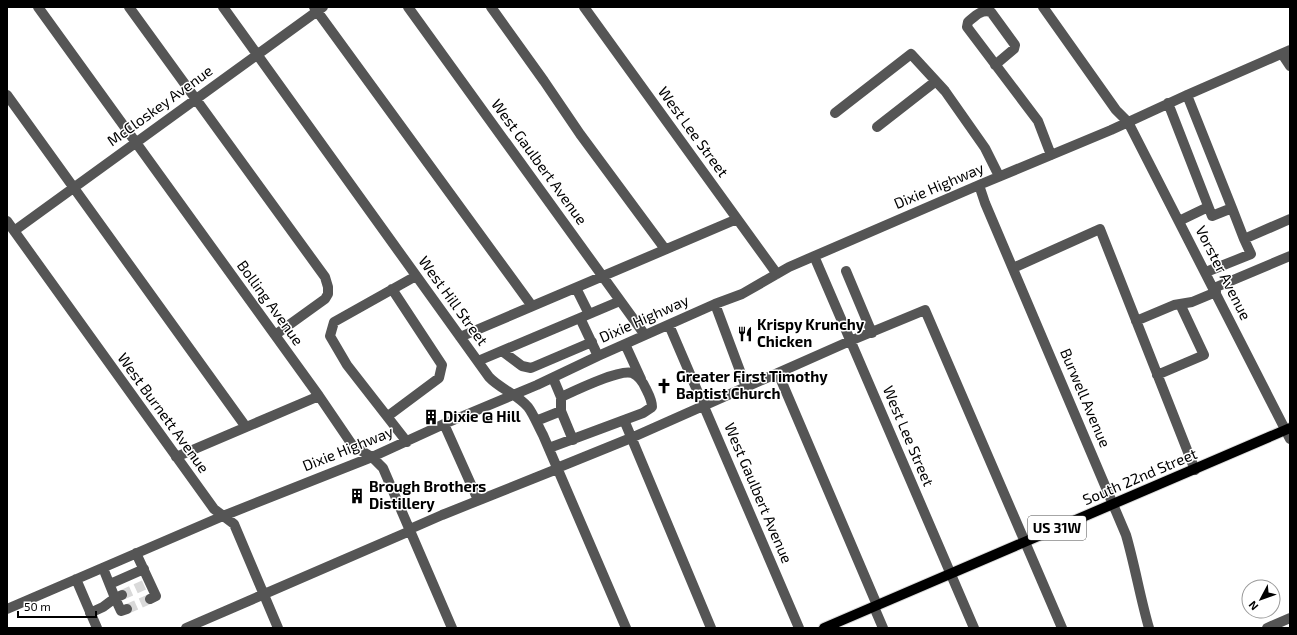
<svg xmlns="http://www.w3.org/2000/svg" width="1297" height="635" font-family="'Exo 2',sans-serif">
<rect width="100%" height="100%" fill="#fff"/>
<g fill="none" stroke-linecap="round" stroke-linejoin="round">
<path stroke="#d9d9d9" stroke-width="10" stroke-dasharray="10 5" stroke-linecap="butt" d="M122,595l22,-10
M127,609l23,-10"/>
<g stroke="#dbdbdb" stroke-width="12">
<path id="major" d="M824,628l466,-200"/>
</g>
<path stroke="#555" stroke-width="10" d="M38,7l281,389 34,50 19,11 11,11 69,160
M129,7l196,270 3,10v7l-3,5 -50,36
M223,7l266,370c11,12 28,17 39,30 6,8 10,19 15,28l83,193
M314,7l218,299
M408,7l237,328
M491,7l53,74 36,53 85,115
M584,7l193,267
M1043,7l73,103 12,12 162,317
M1282,54l8,12
M995,65l19,-16 1,-4 -24,-33c-10,-3 -16,4 -23,10l-1,5 71,94 13,34
M7,95l239,332
M1168,103l44,113 20,-8 -45,-113
M835,113l76,-59 34,37 40,57 14,28
M877,127l59,-46
M979,185l6,18 141,332c9,31 14,62 23,93
M1232,208l12,31 46,-20
M7,221l207,288 20,15 44,104
M1179,221l29,-14
M14,231l309,-224
M814,256l160,372
M1013,268l87,-39 95,241
M846,271l26,62
M1206,272l45,-18 -7,-15
M576,288l13,26
M1214,288l76,-32
M715,304l31,83
M580,318l18,38
M1136,321l38,-16 18,-3 24,-10
M669,325l130,303
M460,337l277,-118
M625,344l16,35
M502,351l20,15 9,2 61,-26
M478,361l142,-60
M778,373l99,232
M1157,375l47,-20 -24,-51
M553,378l8,19v14l12,29
M388,416l51,-38 3,-13 -50,-76
M624,420l87,208
M536,421l25,-10
M444,424l34,76
M407,442l-60,-77 -17,-29 4,-14 82,-46
M549,448l94,-35 9,-6c0,-7 -3,-12 -6,-18 -3,-7 -7,-13 -14,-16 -13,-4 -58,18 -71,24
M176,457l143,-61
M557,468l74,-30 219,-97 75,-31 137,318
M410,529l32,-14 115,-46
M136,553l20,43 -6,3
M76,579l21,49
M110,584l34,-15
M122,595l-7,3 6,13 6,-2
M874,607l9,21
M7,609l216,-93 149,-59 72,-33 93,-39 61,-29 117,-52 27,-10 47,-27 190,-82 132,-55 76,-35 103,-45
M90,613l13,-6 12,-9 -12,-30
M186,628l224,-97
M1267,628l23,-10"/>
<use href="#major" stroke="#000" stroke-width="10"/>
</g>
<defs>
<g id="restaurant-bare" transform="scale(1.2)"><path d="M-5-6h1v4h1v-4h1v4h1v-4h1v5L-1.5 .5V6h-2V.5L-5-1ZM5-6V6H3V1.5H1.5Q1.5-4 5-6Z" fill="#000" stroke="#fff" stroke-width="2.5" paint-order="stroke"/></g>
<g id="church-bare" transform="scale(1.2)"><path d="M-1.2-6h2.4v3.5h3.3v2.4h-3.3V6h-2.4V-.1h-3.3v-2.4h3.3Z" fill="#000" stroke="#fff" stroke-width="2.5" paint-order="stroke"/></g>
<g id="building-bare" transform="scale(1.2)"><path d="M-4-6H4V6H1V3H-1V6H-4ZM-2.5-4.3h1.7v1.8h-1.7ZM.8-4.3h1.7v1.8H.8ZM-2.5-1h1.7V.8h-1.7ZM.8-1h1.7V.8H.8Z" fill="#000" stroke="#fff" stroke-width="2.5" paint-order="stroke"/></g>
</defs>
<g fill-rule="evenodd">
<use href="#restaurant-bare" x="745" y="334"/>
<use href="#church-bare" x="664" y="386"/>
<use href="#building-bare" x="431" y="417"/>
<use href="#building-bare" x="357" y="496"/>
</g>
<g text-anchor="middle" stroke-width="3" stroke-linejoin="round" paint-order="stroke">
<rect fill="#fff" stroke="#4c4c4c" stroke-width="1" x="1028" y="516" width="58" height="24" rx="3"/>
<g font-size="14" font-weight="bold" fill="#000">
<text x="1057" y="533">US 31W</text>
</g>
<g font-size="15" fill="#000" stroke="#fff">
<text transform="translate(160 106) rotate(-36)" y="5">McCloskey Avenue</text>
<text transform="translate(693 132) rotate(54)" y="5">West Lee Street</text>
<text transform="translate(539 162) rotate(54)" y="5">West Gaulbert Avenue</text>
<text transform="translate(939 186) rotate(-23)" y="5">Dixie Highway</text>
<text transform="translate(1223 273) rotate(63)" y="5">Vorster Avenue</text>
<text transform="translate(453 301) rotate(54)" y="5">West Hill Street</text>
<text transform="translate(270 303) rotate(54)" y="5">Bolling Avenue</text>
<text transform="translate(644 319) rotate(-24)" y="5">Dixie Highway</text>
<text transform="translate(1085 398) rotate(67)" y="5">Burwell Avenue</text>
<text transform="translate(163 413) rotate(54)" y="5">West Burnett Avenue</text>
<text transform="translate(908 436) rotate(67)" y="5">West Lee Street</text>
<text transform="translate(348 449) rotate(-22)" y="5">Dixie Highway</text>
<text transform="translate(1140 477) rotate(-23)" y="5">South 22nd Street</text>
<text transform="translate(758 493) rotate(67)" y="5">West Gaulbert Avenue</text>
</g>
<g font-size="15" font-weight="bold" fill="#000" stroke="#fff" text-anchor="start">
<text x="757" y="330">Krispy Krunchy<tspan x="757" dy="17">Chicken</tspan></text>
<text x="676" y="382">Greater First Timothy<tspan x="676" dy="17">Baptist Church</tspan></text>
<text x="443" y="422">Dixie @ Hill</text>
<text x="369" y="492">Brough Brothers<tspan x="369" dy="17">Distillery</tspan></text>
</g>
</g>
<rect width="1297" height="635" fill="none" stroke="#000000" stroke-width="16"/>
<g transform="translate(1261 599) rotate(229)"><circle r="19" fill="#ffffff" stroke="#999999"/>
<path d="M0-3L7 15L0 10L-7 15Z" fill="#000000"/>
<text y="-6" font-size="11" font-weight="bold" text-anchor="middle" fill="#000000">N</text>
</g>
<path d="M18 611v6h78v-6" fill="none" stroke="#000000" stroke-width="2"/>
<text x="24" y="611" font-size="12" fill="#000000" stroke="#ffffff" stroke-width="3" paint-order="stroke">50 m</text>
</svg>
